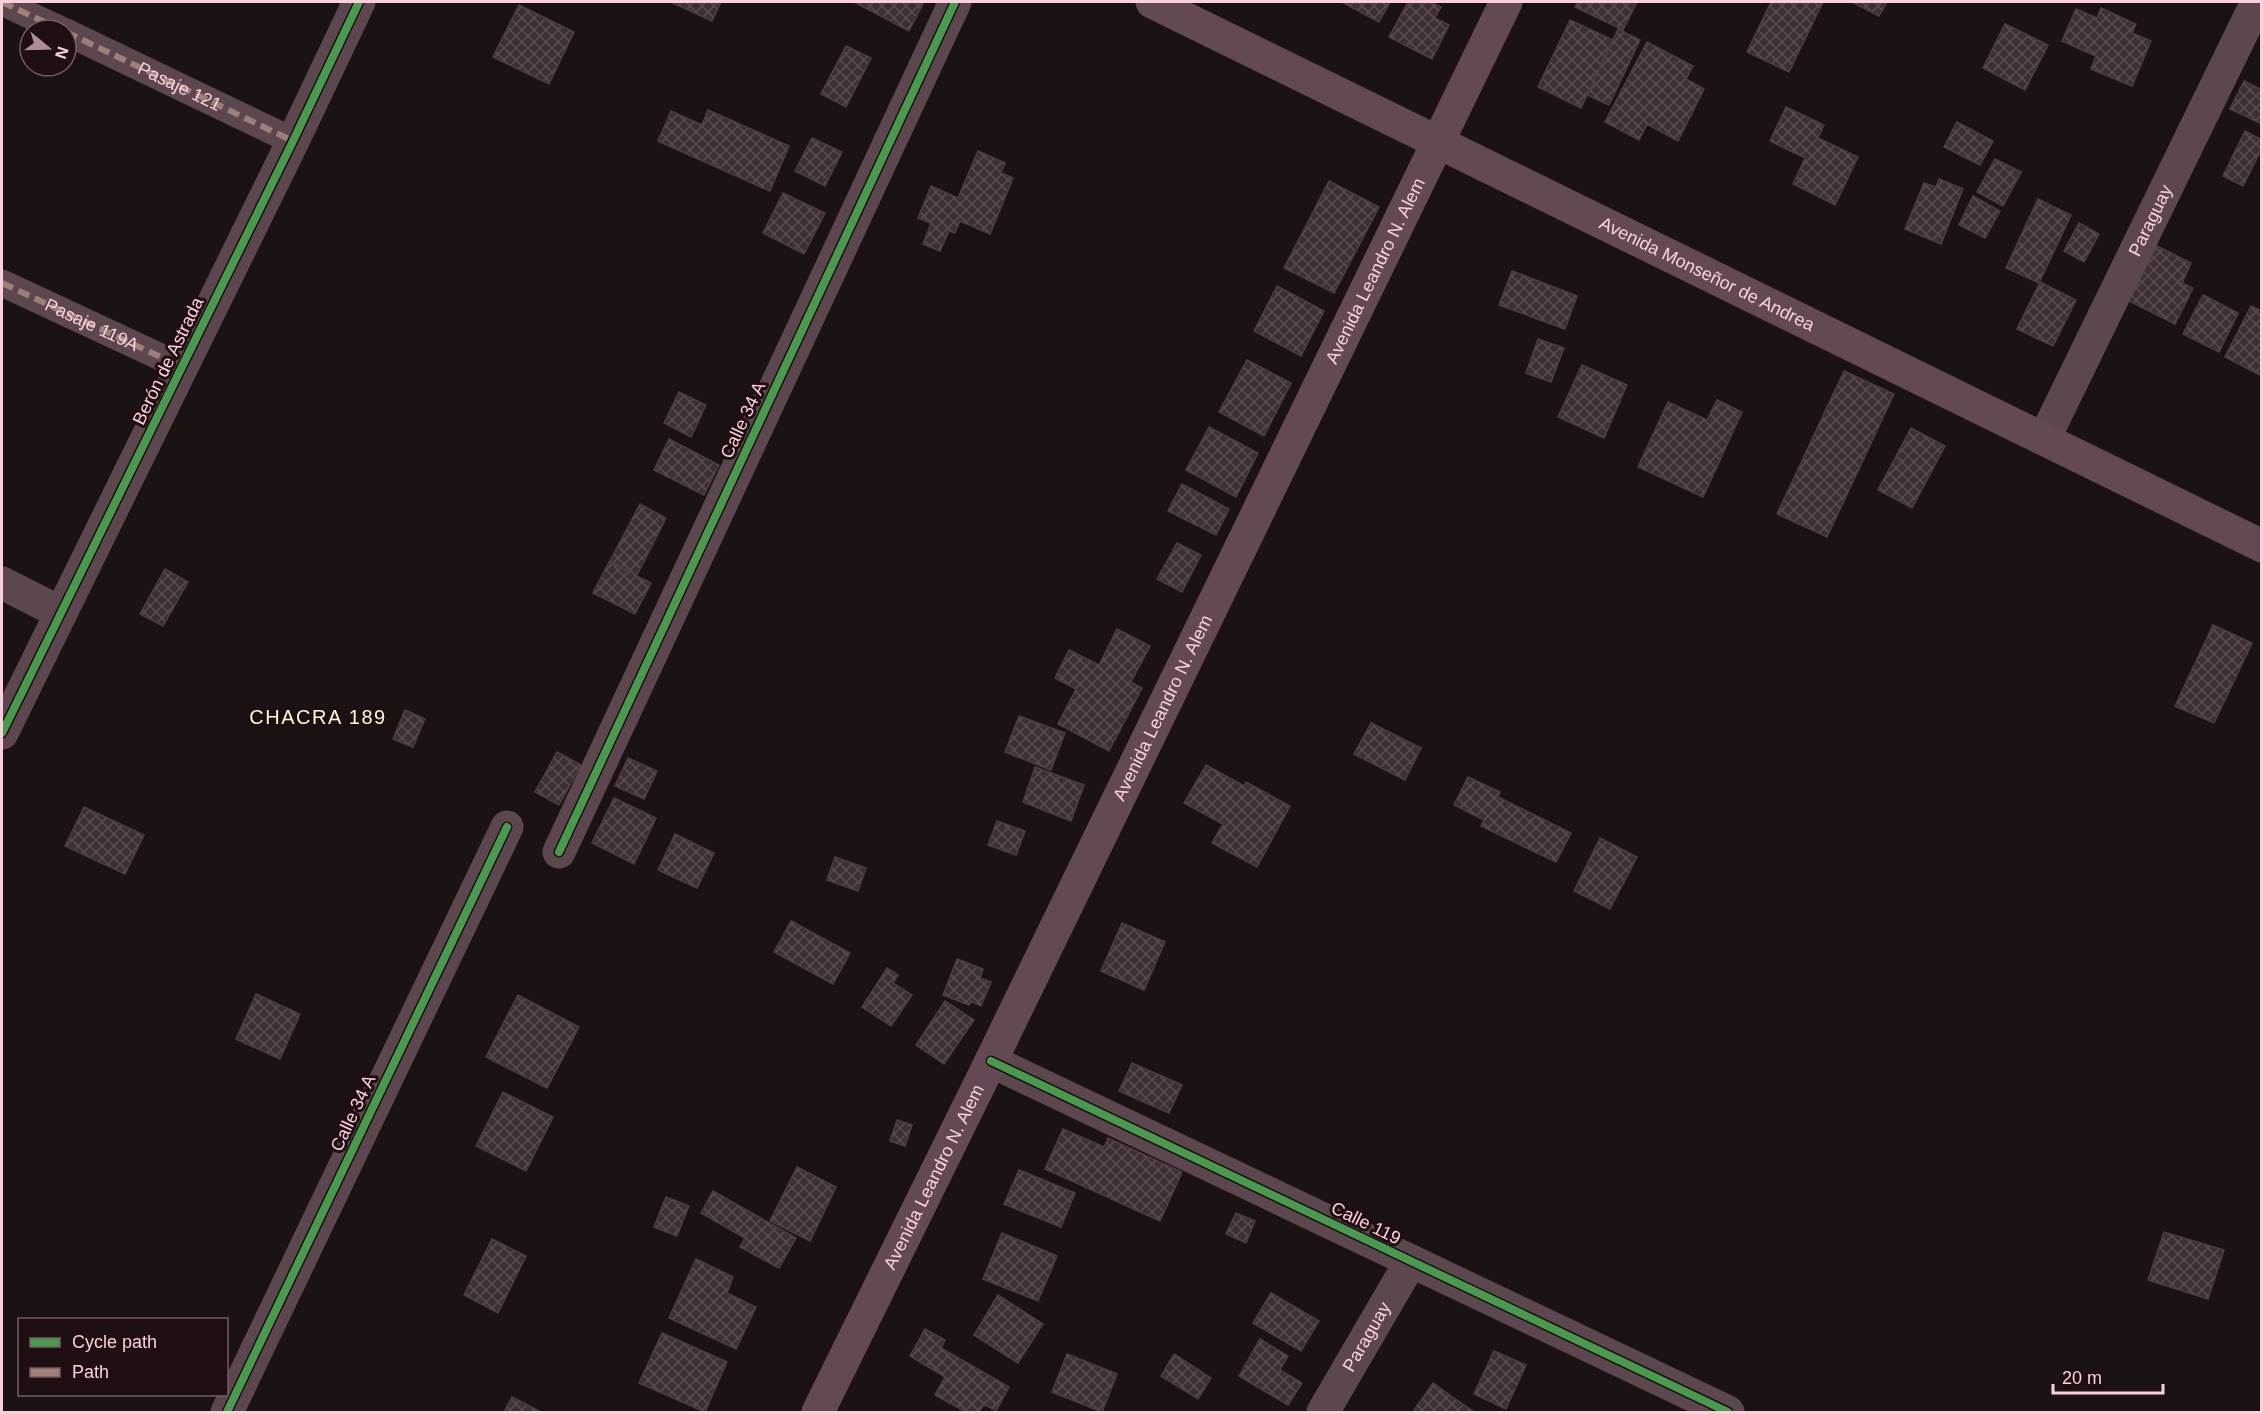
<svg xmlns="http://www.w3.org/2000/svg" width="2263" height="1414" font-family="Helvetica,sans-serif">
<defs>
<pattern id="building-cross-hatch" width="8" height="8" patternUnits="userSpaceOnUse" patternTransform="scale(1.5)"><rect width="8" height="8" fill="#3d3033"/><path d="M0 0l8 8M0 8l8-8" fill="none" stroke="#5a4d50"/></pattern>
</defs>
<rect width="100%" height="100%" fill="#1b1214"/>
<path fill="url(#building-cross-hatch)" stroke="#4e3c41" stroke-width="1.5" d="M671,2h50l-9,19z
M854,2h70l-15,29z
M1342,2h48l-11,20z
M1408,2h23l10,5 -6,11 14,7 -17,34 -43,-22z
M1578,2h59l-14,28 -48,-23z
M1771,2h52l-34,70 -42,-20z
M1852,2h35l-8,14z
M519,5l55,27 -25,52 -56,-27z
M2101,8l35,16 -4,9 19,8 -19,45 -41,-17 5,-13 -34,-15 14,-32 21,9z
M1570,20l43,20 -32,68 -43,-21z
M2005,24l43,21 -23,45 -42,-22z
M1618,29l22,11 -31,65 -22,-10z
M1647,42l46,24 -7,13 18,10 -26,52 -31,-17 -8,16 -34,-18z
M846,46l25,12 -25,49 -25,-13z
M2244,81l18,9v34l-32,-15z
M1786,107l38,18 -6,13 40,19 -23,48 -42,-21 12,-26 -35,-17z
M708,110l81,36 -19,45 -112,-50 13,-30 31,14z
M1957,122l36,19 -13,24 -36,-18z
M2245,131l17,9v8l-19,38 -20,-10z
M812,138l30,14 -17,34 -30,-15z
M978,151l27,12 -4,10 12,5 -23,56 -30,-13 -5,12 -6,-2 -9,20 -17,-7 8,-21 -13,-5 13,-32 27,12z
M1995,159l26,13 -18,34 -26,-14z
M1939,179l24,10 -22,55 -36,-15 19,-46 12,4z
M1329,181l50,26 -45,86 -50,-25z
M783,193l42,20 -21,41 -41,-21z
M1973,196l27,15 -15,27 -26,-13z
M2038,199l33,16 -32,68 -33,-15z
M2079,223l20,11 -15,28 -20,-11z
M2157,246l34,17 -9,20 11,5 -18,36 -46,-23z
M1512,271l65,25 -12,33 -66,-24z
M2040,282l36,18 -23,46 -36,-17z
M1277,286l47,25 -23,45 -47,-25z
M2203,295l35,18 -19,39 -36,-18z
M2251,306l11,5v65l-37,-19z
M1538,339l26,9 -13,34 -25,-9z
M1247,360l44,23 -27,53 -45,-24z
M1582,365l45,20 -23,53 -46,-21z
M1844,371l50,23 -67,143 -50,-23z
M679,392l27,13 -15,32 -27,-14z
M1717,400l25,12 -39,85 -65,-30 30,-65 39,18z
M1209,427l49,26 -22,44 -50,-27z
M1911,428l34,18 -33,62 -34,-18z
M669,439l50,26 -15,30 -50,-25z
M1182,484l47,25 -13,26 -48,-24z
M640,504l26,14 -29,57 -27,-14z
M1177,543l24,12 -19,37 -25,-13z
M609,562l42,21 -16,31 -42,-21z
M165,569l23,13 -25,44 -23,-12z
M2213,625l39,18 -38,80 -39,-17z
M1117,629l33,17 -19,36 11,6 -33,63 -51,-27 18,-35 -21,-11 14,-28 30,15z
M405,710l20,9 -12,28 -20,-8z
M1019,716l46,17 -14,37 -46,-18z
M1371,723l50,25 -16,32 -51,-26z
M557,752l24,13 -22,40 -24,-13z
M628,758l29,13 -13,28 -29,-13z
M1206,765l38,21 2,-4 44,24 -33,61 -45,-24 11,-19 -39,-21z
M1035,767l49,18 -13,36 -48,-19z
M1468,777l32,15 -2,5 73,36 -15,29 -75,-36 3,-6 -30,-15z
M614,798l42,20 -22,46 -42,-21z
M84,807l60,28 -19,39 -60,-28z
M997,821l28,10 -9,24 -28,-10z
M675,834l39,19 -17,35 -39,-18z
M1600,838l37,19 -27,52 -36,-18z
M835,857l31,11 -8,23 -31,-11z
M791,921l59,32 -17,31 -59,-32z
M1122,923l43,19 -21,48 -43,-19z
M957,959l26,10 -3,9 11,4 -10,24 -10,-5 -2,4 -26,-10z
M887,968l11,7 -5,8 19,12 -21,31 -29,-19z
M256,994l44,20 -20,45 -44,-20z
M518,995l61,32 -32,61 -61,-31z
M945,1001l29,19 -30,44 -28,-19z
M1132,1063l50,22 -13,28 -50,-22z
M503,1092l50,25 -27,54 -50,-25z
M897,1120l15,5 -7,21 -15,-5z
M1063,1129l41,18 4,-9 74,34 -22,49 -115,-52z
M797,1167l39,20 -26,54 -40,-20z
M1019,1170l56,23 -14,34 -57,-23z
M713,1191l83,47 -17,30 -39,-21 5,-9 -44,-25z
M666,1197l23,9 -12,30 -23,-9z
M1236,1213l19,8 -9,22 -20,-9z
M2164,1232l60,18 -16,49 -60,-19z
M1002,1233l55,23 -19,45 -55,-22z
M492,1239l34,17 -28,57 -34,-18z
M696,1259l37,18 -6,16 29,14 -20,42 -67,-31z
M1271,1293l48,28 -18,30 -48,-28z
M998,1295l45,29 -25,39 -44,-28z
M925,1329l20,11 -4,8 68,39 -13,24 -12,-7 -5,8h-13l-31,-17 10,-18 -35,-21z
M662,1333l65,29 -22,50 -66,-29z
M1260,1339l28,17 -8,14 22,13 -14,22 -49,-29z
M1494,1351l32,14 -20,44 -32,-15z
M1067,1354l50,20 -15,38 -50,-20z
M1174,1354l37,24 -13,21 -37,-23z
M1433,1383l41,29h-57l-3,-2z
M512,1397l27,14 -1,1h-34z"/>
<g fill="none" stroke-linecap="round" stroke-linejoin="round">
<g stroke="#5c474f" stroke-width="27">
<path d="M2,2l59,28"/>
<path id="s1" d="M66,32l227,109"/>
<path id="s2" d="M2,283l180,84"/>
</g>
<g stroke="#5c474f" stroke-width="33">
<path id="s3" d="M2044,439l213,-437"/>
<path d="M2,583l59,30"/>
<path d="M2,733l291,-592 66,-139"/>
<path d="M559,852l396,-850"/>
<path d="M991,1061l737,351"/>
<path d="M227,1412l280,-585"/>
<path id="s4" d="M1323,1412l88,-151"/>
</g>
<g stroke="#624954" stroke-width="33">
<path id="s5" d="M1152,2l1110,544"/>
<path id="s6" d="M818,1412l173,-351 515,-1059"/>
</g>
<path stroke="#9e8076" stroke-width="6" stroke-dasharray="12 6" stroke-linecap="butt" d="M2,2l59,28
M66,32l227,109
M2,283l180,84"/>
<g stroke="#1f0e12" stroke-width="11">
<path id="cycleway" d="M2,733l291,-592 66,-139
M559,852l396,-850
M991,1061l737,351
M227,1412l280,-585"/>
</g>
<use href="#cycleway" stroke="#469c4c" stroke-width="8"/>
</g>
<g text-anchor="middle" stroke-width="6" stroke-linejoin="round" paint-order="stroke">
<g font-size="18" fill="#fccfdd" stroke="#1f0e12">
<text dy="6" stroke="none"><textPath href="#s1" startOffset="126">Pasaje 121</textPath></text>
<text dy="6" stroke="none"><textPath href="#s3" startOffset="243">Paraguay</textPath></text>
<text dy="6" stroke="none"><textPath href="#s6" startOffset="1270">Avenida Leandro N. Alem</textPath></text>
<text dy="6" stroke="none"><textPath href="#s5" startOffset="618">Avenida Monseñor de Andrea</textPath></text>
<text dy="6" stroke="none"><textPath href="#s2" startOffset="99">Pasaje 119A</textPath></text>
<text transform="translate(168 361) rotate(-64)" y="6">Berón de Astrada</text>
<text transform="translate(743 420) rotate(-65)" y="6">Calle 34 A</text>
<text dy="6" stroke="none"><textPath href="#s6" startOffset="784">Avenida Leandro N. Alem</textPath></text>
<text transform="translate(353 1113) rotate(-65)" y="6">Calle 34 A</text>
<text dy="6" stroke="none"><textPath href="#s6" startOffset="262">Avenida Leandro N. Alem</textPath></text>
<text transform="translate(1366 1223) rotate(26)" y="6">Calle 119</text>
<text dy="6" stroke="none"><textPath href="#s4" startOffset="87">Paraguay</textPath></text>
</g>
<g font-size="20" letter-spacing="1.5" fill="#fcf9d1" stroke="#1f0e12">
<text x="318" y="724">CHACRA 189</text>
</g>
</g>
<rect width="2263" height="1414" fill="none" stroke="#fccfdd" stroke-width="6"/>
<rect x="18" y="1318" width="210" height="78" fill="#1f0e12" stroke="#775b63" stroke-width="1.5"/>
<rect x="30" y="1338" width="30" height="9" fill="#469c4c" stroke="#775b63" stroke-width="1.5"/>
<text x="72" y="1348" font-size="18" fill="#fccfdd">Cycle path</text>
<rect x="30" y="1368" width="30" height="9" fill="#9e8076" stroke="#775b63" stroke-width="1.5"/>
<text x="72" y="1378" font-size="18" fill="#fccfdd">Path</text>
<g transform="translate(48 48) rotate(109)"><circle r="28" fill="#1f0e12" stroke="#775b63" stroke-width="1.5"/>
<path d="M0-4.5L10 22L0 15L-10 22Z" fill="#ad8d97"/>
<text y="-9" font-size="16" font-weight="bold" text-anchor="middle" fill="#fccfdd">N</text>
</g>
<path d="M2053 1384v9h110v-9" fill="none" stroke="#fccfdd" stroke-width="3"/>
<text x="2062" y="1384" font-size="18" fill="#fccfdd" stroke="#1f0e12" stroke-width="4.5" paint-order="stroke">20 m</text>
</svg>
